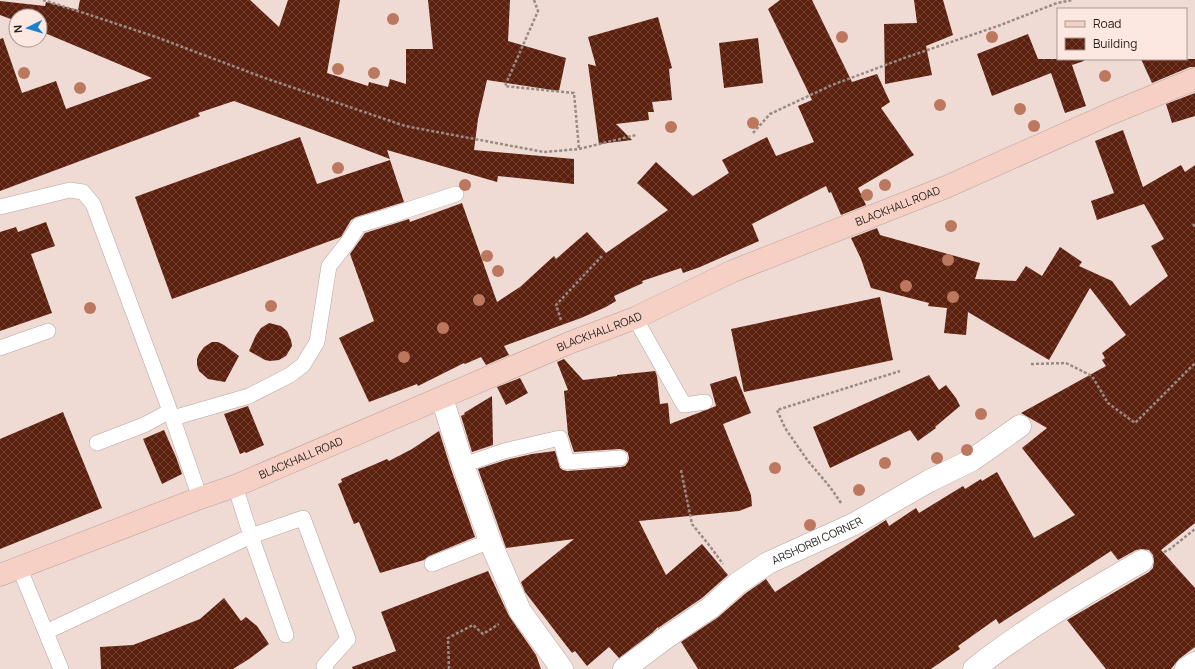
<svg xmlns="http://www.w3.org/2000/svg" width="1195" height="669" font-family="Manrope,sans-serif">
<defs>
<pattern id="building-cross-hatch" width="8" height="8" patternUnits="userSpaceOnUse"><rect width="8" height="8" fill="#5c200e"/><path d="M0 0l8 8M0 8l8-8" fill="none" stroke="#703f31"/></pattern>
</defs>
<rect width="100%" height="100%" fill="#efdad4"/>
<path fill="url(#building-cross-hatch)" d="M80,0h170l29,27 9,-27h52l-13,73 41,13 1,-4 19,5 2,-8 16,5v-35h27l-5,-49h82l-2,41 58,17 -7,33 -72,-11 -9,39 -4,31 100,9v25l-76,-8 -1,6 -110,-32 3,9 -74,-28 -82,-30 -36,12 2,3 -200,75v-152l3,-1 19,55 34,-12 10,28 86,-31 -112,-47v-15h-24v5l-16,-6v-14l45,5 1,-4 32,8z
M780,0h32l40,82 25,-8 13,28 -9,6 33,47 -56,33 8,17 -25,10 -10,-23 -2,1 -3,-7 -74,38 7,17 -59,26 -17,6 -2,-5 -39,13 1,2 -29,13 2,5 -10,6 -25,11 -77,28 5,9 -23,10 -5,-8 -16,7 -1,-1 -46,23 -1,-2 -48,18 -30,-64 35,-17 -24,-67 15,-21 44,-14 1,3 52,-19 35,99 23,-15 34,-31 2,3 31,-27 19,21 62,-43 -31,-27 19,-21 37,34 36,-23 -7,-13 45,-23 9,19 38,-14 -16,-36 14,-6 -44,-91z
M914,0h29l10,35 -27,11 6,29 -47,9 -1,-60 33,-1z
M658,17l14,51 -3,1 3,31 -20,2 2,10h-6l1,8 -33,4 16,16 -33,4 -11,-80 8,2 -8,-29z
M1028,34l10,25h46v2l-12,4 14,41 -21,7 -14,-40 -59,23 -15,-42z
M758,38l5,45 -39,5 -5,-45z
M1141,59h54v8h-5l-38,16z
M1195,93v23l-23,7 -6,-19z
M1123,130l20,57 38,-22 4,7 10,-7v358l-34,27 34,38v59l-16,12 -8,10h-65l-39,-49 82,-48 4,-4 1,-7 -1,-6 -4,-5 -7,-1 -6,1 -18,10 -7,-9 -112,73 -3,-5 -38,27 2,3 -29,20h-233l-17,-27 36,-24 29,-25 20,-14 9,13 111,-72 3,6 27,-18 3,5 44,-27 2,3 16,-10 1,2 15,-9 37,66 41,-23 -53,-67 25,-20 -26,-15 85,-47 -4,-6 3,-2 -3,-5 24,-18 -36,-47 -41,72 -81,-48 -2,23 -22,-2 3,-25 -19,-2 1,-3 -58,-15 -10,-29 -10,-21 26,-10 3,7 100,28 -5,16 41,2 10,-15 16,10 18,-29 22,15 -3,4 33,15 18,25 38,-30 -17,-30 13,-7 -20,-35 -47,16 -6,-19 23,-8 -19,-52z
M300,137l17,47 73,-24 14,42 -48,15 -5,3 -10,17 -169,62 -37,-102z
M46,222l9,24 -24,8 21,59 -52,18v-99l16,-5 2,5z
M880,297l13,63 -149,32 -13,-63z
M269,323l12,3 6,5 4,9 1,6 -6,10 -7,4 -9,1 -5,-1 -16,-9 7,-16 5,-7z
M212,342h6l6,3 15,11 -14,26 -17,-3 -9,-8 -2,-6v-6l2,-5 5,-7z
M564,359l19,21 34,-4v-1l38,-4 2,5 3,28 8,-1 2,21 46,-18 -6,-22 26,-8 15,37 -28,11 28,71 1,11 -13,5 -100,10 27,54 36,-31 26,31 -26,23 -44,30v-1l-6,6 -33,25 -10,-11 -22,19 -12,-15 -3,2 -47,-61 -4,-10 53,-43 -68,9 -28,-79 28,-9 26,-6 23,-3 5,17 3,2 4,1 54,-4 4,-1 3,-4 1,-4 -1,-5 -4,-3 -4,-1 -46,3 -6,-18 -4,-43 4,-1 -11,-28z
M929,375l10,15 7,-5 10,13 4,8 -25,21 1,1 -18,13 -8,-11 -80,38 -17,-41z
M520,378l8,15 -22,12 -9,-18z
M492,396l1,49 -21,7 -11,-36 4,-2 -1,-1z
M248,406l16,39 -18,8 -1,-1 -5,2 -16,-40z
M63,412l39,96 -102,41v-110z
M164,430l12,27 6,17 -20,10 -19,-45z
M439,431l12,38 24,68 -46,19 -5,4 -44,13 -21,-51 -5,2 -16,-40 4,-2 -1,-3 46,-20 2,2 23,-12z
M488,571l21,45 27,39 5,14h-188l-1,-2 44,-16 -15,-39z
M224,598l17,23 5,-4 11,9 12,18 -20,15 -16,10h-132l-1,-22 33,-2 29,-11 38,-15z"/>
<g fill="none" stroke-linecap="round" stroke-linejoin="round">
<g stroke="#b7a39d" stroke-width="16">
<path id="service" d="M0,207l70,-17 13,2 10,12 77,207 30,87
M635,318l49,87 21,-3
M0,348l48,-17
M173,418l76,-22 41,-21 13,-10 14,-23 12,-76 19,-24 11,-17 30,-9 67,-22
M97,443l47,-18 26,-14
M463,465l41,-14 56,-13 7,24 53,-4
M235,486l16,50 35,99
M432,564l58,-23
M19,567l42,102
M46,632l205,-96 52,-18 45,121 -24,27 2,3"/>
</g>
<g stroke="#b7a39d" stroke-width="23">
<g id="minor">
<path d="M442,398l21,67 27,76 30,70 42,58"/>
<path id="s1" d="M624,669l43,-32 43,-29 28,-25 30,-20 86,-39 75,-43 43,-21 48,-34"/>
<path d="M974,669c53,-42 109,-74 168,-108"/>
<path d="M1186,669l9,-6"/>
</g>
</g>
<g stroke="#b7a39d" stroke-width="23">
<g id="secondary">
<path id="s2" d="M0,575l200,-77 35,-12 334,-143 66,-25 98,-47 213,-84 166,-74 83,-34"/>
</g>
</g>
<path stroke="#998a85" stroke-width="2.5" stroke-dasharray="3 2" stroke-linecap="butt" d="M43,0l47,15 66,22 106,40 143,49 139,26 35,-3 57,-14
M534,0l4,11 -33,75 69,7 5,56
M753,133l17,-19 62,-29 75,-28 91,-31 59,-23 16,-3
M1193,224l2,3
M561,320l-5,-15 47,-50
M1031,364l35,-1 26,13 16,27 27,20 60,-60
M681,470l11,54 17,21 14,19
M841,503l-11,-16 -22,-26 -23,-33 -8,-18 123,-39
M1164,552l6,-3 25,-20
M449,669l-1,-31 25,-13 10,9 16,-10"/>
<use href="#service" stroke="#fff" stroke-width="15"/>
<use href="#minor" stroke="#fff" stroke-width="22"/>
<use href="#secondary" stroke="#f6d0c4" stroke-width="22"/>
</g>
<g fill="#bb785f">
<circle cx="393" cy="19" r="6"/>
<circle cx="842" cy="37" r="6"/>
<circle cx="992" cy="37" r="6"/>
<circle cx="338" cy="69" r="6"/>
<circle cx="24" cy="73" r="6"/>
<circle cx="374" cy="73" r="6"/>
<circle cx="1105" cy="76" r="6"/>
<circle cx="80" cy="88" r="6"/>
<circle cx="940" cy="105" r="6"/>
<circle cx="1020" cy="109" r="6"/>
<circle cx="753" cy="123" r="6"/>
<circle cx="1034" cy="126" r="6"/>
<circle cx="671" cy="127" r="6"/>
<circle cx="338" cy="168" r="6"/>
<circle cx="465" cy="185" r="6"/>
<circle cx="885" cy="185" r="6"/>
<circle cx="867" cy="195" r="6"/>
<circle cx="951" cy="226" r="6"/>
<circle cx="487" cy="256" r="6"/>
<circle cx="948" cy="260" r="6"/>
<circle cx="498" cy="271" r="6"/>
<circle cx="906" cy="286" r="6"/>
<circle cx="953" cy="297" r="6"/>
<circle cx="479" cy="300" r="6"/>
<circle cx="271" cy="306" r="6"/>
<circle cx="90" cy="308" r="6"/>
<circle cx="443" cy="328" r="6"/>
<circle cx="404" cy="357" r="6"/>
<circle cx="981" cy="414" r="6"/>
<circle cx="967" cy="450" r="6"/>
<circle cx="937" cy="458" r="6"/>
<circle cx="885" cy="463" r="6"/>
<circle cx="775" cy="468" r="6"/>
<circle cx="859" cy="490" r="6"/>
<circle cx="810" cy="525" r="6"/>
</g>
<g text-anchor="middle" stroke-width="4" stroke-linejoin="round" paint-order="stroke">
<g font-size="11" fill="#27201d" stroke="#fde8e1">
<text dy="4" stroke="none"><textPath href="#s2" startOffset="971">BLACKHALL ROAD</textPath></text>
<text dy="4" stroke="none"><textPath href="#s2" startOffset="647">BLACKHALL ROAD</textPath></text>
<text dy="4" stroke="none"><textPath href="#s2" startOffset="323">BLACKHALL ROAD</textPath></text>
<text dy="4" stroke="none"><textPath href="#s1" startOffset="233">ARSHORBI CORNER</textPath></text>
</g>
</g>
<rect x="1057" y="8" width="130" height="52" fill="#fde8e1" stroke="#a79893"/>
<rect x="1065" y="21" width="20" height="6" fill="#f6d0c4" stroke="#a79893"/>
<text x="1093" y="28" font-size="12" fill="#27201d">Road</text>
<rect x="1065" y="38" width="20" height="12" fill="url(#building-cross-hatch)" stroke="#a79893"/>
<text x="1093" y="48" font-size="12" fill="#27201d">Building</text>
<g transform="translate(28 28) rotate(265)"><circle r="19" fill="#fde8e1" stroke="#a79893"/>
<path d="M0-3L7 15L0 10L-7 15Z" fill="#1c81cc"/>
<text y="-6" font-size="11" font-weight="bold" text-anchor="middle" fill="#27201d">N</text>
</g>
</svg>
